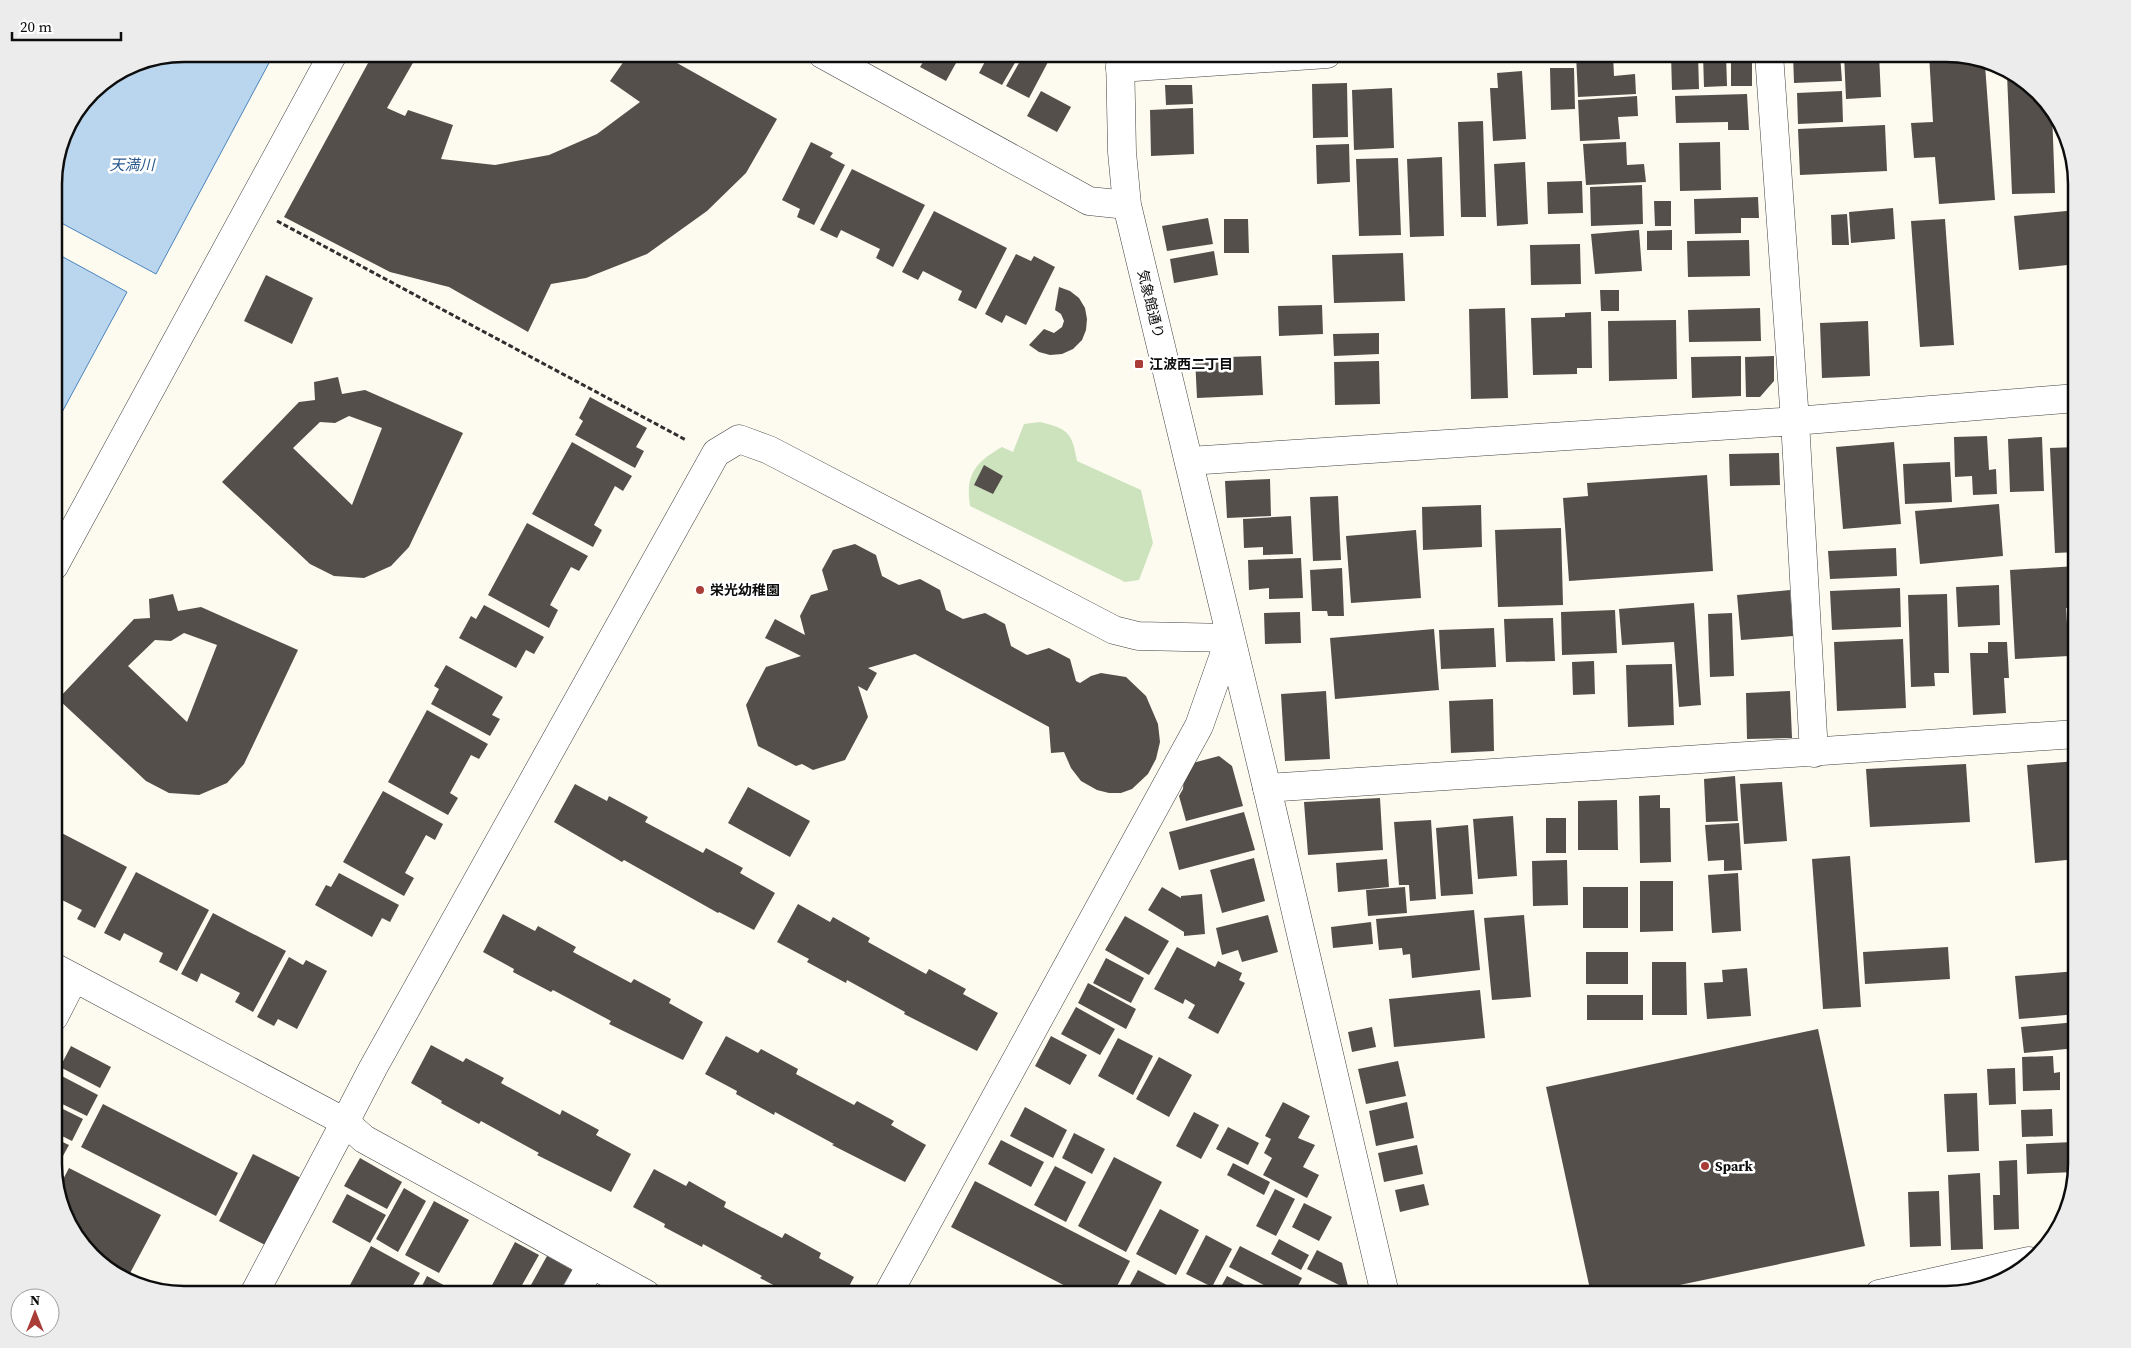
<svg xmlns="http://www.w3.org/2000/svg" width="2131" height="1348" font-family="'Source Serif 4','Noto Sans JP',serif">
<rect width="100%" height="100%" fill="#fdfbef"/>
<path fill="#cde3bd" d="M1040,422c29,7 32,11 37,39l64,29 12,53 -14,37 -14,2 -155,-76c-5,-32 6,-44 32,-59l11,5 11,-28z"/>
<path fill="#bad6ee" stroke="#4b84bb" d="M185,54h72l13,7 -114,213 -102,-55v-42l10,-43 28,-42 43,-28z
M54,252l73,40 -73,135z"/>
<path fill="#544f4b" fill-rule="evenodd" d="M373,54h45l-31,54 18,8 3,-6 45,15 -12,34 54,6 54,-10 48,-21 43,-32 -30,-21 19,-27h32l116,65 -31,54 -39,38 -60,43 -61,24 -35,6 -23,48 -79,-45 -59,-15 -106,-55z
M928,54h33l-15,27 -26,-14z
M989,54h31l-18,31 -23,-12z
M1024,54h9l15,8 -19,36 -23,-12z
M1576,54h37l1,22 21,-2 1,20 -58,3z
M1671,54h27l1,35 -27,1z
M1703,54h23l1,32 -23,1z
M1793,54h47l2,27 -48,2z
M1844,54h35l2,43 -35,2z
M1929,54h17l39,11 10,135 -56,4 -4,-47 -21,1 -3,-35 22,-1z
M1731,57l21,1v28h-21z
M1550,68h24l1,41 -24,1z
M1522,71l4,68 -33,2 -3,-53h8l-1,-15z
M2007,74l12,2 33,35 3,82 -43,1z
M1347,83l1,54 -35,1 -1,-54z
M1165,85h27l1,19 -27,1z
M1392,88l2,60 -40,2 -2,-60z
M1041,91l30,16 -14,25 -30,-16z
M1842,91l1,31 -45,2 -1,-31z
M1747,94l2,36h-21v-8l-52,1 -1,-27z
M1637,96l1,20 -20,1 2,22 -40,2 -2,-41z
M1193,108l1,46 -43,2 -1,-46z
M1483,121l3,96h-25l-3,-95z
M1885,125l2,46 -87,4 -2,-46z
M811,142l22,11 -3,4 15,8 -31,60 -17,-8 3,-8 -18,-9z
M1626,142l1,23 17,-1 2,18 -60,3 -3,-41z
M1720,142l1,48 -41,1 -1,-48z
M1349,144l1,38 -33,2 -1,-39z
M2066,147h1l7,26h-7z
M1442,157l2,79 -34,1 -3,-78z
M1398,158l3,77 -42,1 -3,-77z
M1525,162l3,62 -31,2 -3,-62z
M852,169l73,36 -32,62 -17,-9 4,-9 -39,-19 -4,8 -17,-8z
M1582,181l1,32 -35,1 -1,-32z
M1642,185l1,39 -52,2 -1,-39z
M1758,197l1,21h-18v15l-46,1 -1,-35z
M1654,201h17v25h-16z
M1893,208l2,31 -44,4 -2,-31z
M2077,210v54l-58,6 -5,-54z
M934,211l73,37 -31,61 -18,-9 4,-9 -39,-20 -5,9 -16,-8z
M1847,214l2,31h-17l-1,-30z
M1208,218l5,26 -46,7 -5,-25z
M1224,219h24l1,34h-25z
M1945,219l9,126 -34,2 -9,-126z
M1639,230l3,41 -47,3 -4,-40z
M1672,230v20h-25v-19z
M1749,240l1,36 -62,1 -1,-36z
M1580,244l1,40 -50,1 -1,-40z
M1214,251l4,24 -44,8 -4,-24z
M1403,253l2,48 -71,2 -2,-48z
M1016,254l15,7 3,-5 21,11 -29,58 -20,-10 -4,8 -17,-9z
M266,275l47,23 -21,46 -48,-23z
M1059,287l11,4 9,7 6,10 2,11 -1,11 -4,10 -9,9 -11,5 -12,1 -11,-3 -10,-7 15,-16 10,4 8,-6 2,-6 -3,-7 -6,-4z
M1600,290h19v21h-18z
M1322,305l1,29 -44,2 -1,-30z
M1505,308l3,90 -37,1 -2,-90z
M1760,308l1,33 -72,1 -1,-32z
M1591,312l1,56h-15v6l-44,1 -2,-57 34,-1v-4z
M1676,320l1,59 -68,2 -1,-60z
M1868,321l2,55 -48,2 -2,-55z
M1379,333v21l-45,2 -1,-22z
M1261,356l2,39 -66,3 -2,-40z
M1741,356v40l-49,2 -1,-41z
M1774,356v25l-14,16h-14l-1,-40z
M1379,361l1,43 -45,1 -1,-43z
M338,377l4,17 23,-4 98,43 -54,114 -18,19 -27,12 -30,-2 -24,-12 -88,-82 77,-80 16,-2 -1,-18zM349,416l33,12 -30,77 -59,-57 27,-26 15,1z
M590,397l57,31 -11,19 8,4 -9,17 -60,-33 8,-14 -4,-3z
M1987,436l2,34 7,-1 1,25 -24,1 -1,-19 -17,1 -1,-40z
M2042,437l2,54 -34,1 -2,-53z
M572,442l60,34 -9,15 -8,-5 -21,39 8,5 -9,17 -61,-33z
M1894,442l7,82 -58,5 -7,-82z
M2077,447v105l-22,1 -5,-105z
M1779,453l1,32 -50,1 -1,-32z
M1950,462l2,40 -47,2 -2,-40z
M984,465l19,11 -10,18 -19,-9z
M1707,475l6,96 -144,10 -6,-83 25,-2 -1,-13z
M1270,479l1,37 -44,2 -2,-37z
M1338,496l3,64 -28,1 -3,-64z
M1999,504l4,52 -83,8 -5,-53z
M1481,505l1,42 -59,3 -1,-43z
M1291,516l2,38 -30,1v-8l-19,1 -1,-29z
M527,523l61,33 -9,15 -8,-4 -21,38 8,5 -9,18 -61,-33z
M1561,528l2,77 -65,2 -3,-77z
M1416,530l5,68 -70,5 -5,-67z
M855,544l21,11 6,21 17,9 21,-6 20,11 6,20 17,9 22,-6 20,11 6,22 16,9 22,-7 21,11 6,22 4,2 11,-7 10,-3 25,4 20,19 12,28 2,18 -4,17 -8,15 -16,15 -11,4h-12l-12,-3 -16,-9 -10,-13 -7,-16 -13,1 -2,-26 -134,-73 -47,14 9,5 -10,18 -9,-5 10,31 -23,43 -32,10 -11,-6 -6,2 -38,-20 -12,-41 20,-38 35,-11 -36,-18 10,-19 30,16 -5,-19 11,-21 17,-5 -6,-20 11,-20z
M1896,548l1,28 -67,3 -2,-28z
M1301,558l2,40 -34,1v-11l-20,2 -1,-30z
M2077,566v42h-11l3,48 -54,3 -5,-89z
M1342,568l2,48h-16l-1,-5h-15l-2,-41z
M1999,585l1,40 -42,2 -2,-40z
M1900,588l1,39 -69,3 -2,-39z
M1790,590l3,46 -52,4 -4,-45z
M173,594l5,17 23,-4 97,43 -54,114 -17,19 -28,12 -30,-2 -23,-12 -88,-82 76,-80 16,-1 -1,-19zM184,633l33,12 -30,77 -59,-56 27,-26 16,1z
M1947,594l2,79h-15l1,13 -24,1 -3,-92z
M1694,603l7,102 -22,2 -5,-65 -52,3 -3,-36z
M484,605l60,32 -10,17 -8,-4 -10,18 -57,-30 12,-22 5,3z
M1615,610l2,43 -55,2 -1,-43z
M1300,612l1,31 -36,1 -1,-31z
M1732,613l2,63 -24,1 -2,-63z
M1553,618l2,43 -49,1 -2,-43z
M1494,628l2,39 -55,2 -2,-39z
M1434,629l5,61 -104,9 -5,-61z
M1903,639l3,69 -69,3 -3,-69z
M1988,642h19l2,36h-5l2,35 -33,2 -3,-62h18z
M1594,661l1,33 -22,1 -1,-33z
M1672,664l2,61 -46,2 -2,-62z
M446,665l57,32 -11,18 8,4 -10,17 -59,-32 8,-15 -5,-3z
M1326,691l4,68 -45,2 -4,-67z
M1790,691l2,47 -45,1 -1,-46z
M1493,699l1,52 -43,2 -2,-52z
M427,710l61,34 -9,15 -8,-4 -21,38 8,5 -10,17 -60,-33z
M1219,756l13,10 11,40 -57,15 -7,-25 4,-7 1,-14 5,-11z
M2077,761v98l-42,4 -8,-98z
M1966,764l4,58 -100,5 -4,-58z
M1735,776l3,45 -32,1 -2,-43z
M1782,782l5,59 -43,3 -4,-60z
M575,784l32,17 2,-5 39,21 -3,5 58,31 3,-5 37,20 -3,5 35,20 -21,37 -35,-18 -1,1 -94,-53 -2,2 -68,-40z
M748,787l62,34 -20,36 -62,-34z
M383,791l60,33 -8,16 -9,-5 -21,38 9,5 -10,18 -61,-34z
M1660,795v13h10l1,54 -31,1 -1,-67z
M1380,798l3,52 -75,5 -4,-53z
M1617,800l1,50h-40v-49z
M1244,812l11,38 -76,20 -10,-38z
M1513,816l4,60 -39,3 -5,-60z
M1546,818h20v35h-20z
M1431,820l5,79 -26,2 -1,-16h-10l-5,-63z
M1739,823l3,47 -18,1v-11l-16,1 -3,-36z
M1468,825l5,69 -32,2 -5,-68z
M54,829l73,38 -32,61 -18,-9 5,-9 -28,-14z
M1850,856l11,151 -38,2 -11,-150z
M1254,858l11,43 -43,12 -12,-43z
M1387,859l2,28 -51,5 -2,-29z
M1567,860l1,45 -35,1 -1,-45z
M136,872l73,38 -32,61 -18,-9 4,-9 -39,-20 -4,8 -16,-8z
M339,873l60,32 -9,17 -8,-4 -10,19 -57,-32 11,-20 5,2z
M1738,873l3,58 -29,2 -4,-58z
M1640,881h33v50l-33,1z
M1162,887l19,11v-2l21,-2 3,40 -21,2v-4l-36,-22z
M1405,887l2,26 -39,3 -2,-26z
M1583,887h45v41h-45z
M798,904l32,18 3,-5 37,21 -2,4 58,32 3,-5 37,20 -3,5 35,19 -21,38 -73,-37 1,-2 -58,-32 -1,3 -39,-21 2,-3 -32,-17z
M1474,910l6,60 -68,8 -2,-24 -7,1 -1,-7 -23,2 -3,-31z
M213,913l73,38 -33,61 -18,-10 5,-9 -39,-20 -4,9 -16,-8z
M503,914l32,17 3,-5 38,21 -3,5 58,31 3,-4 37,20 -2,4 34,19 -20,38 -74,-36 2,-3 -58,-31 -2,2 -38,-20 1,-3 -31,-17z
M1268,915l10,37 -36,10 -4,-12 -16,5 -6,-27z
M1524,915l7,82 -39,3 -8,-82z
M1125,916l44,25 -20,34 -44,-25z
M1371,922l2,22 -40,4 -2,-21z
M1177,947l38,20 3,-6 24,12 -3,7 6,3 -27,51 -30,-16 7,-13 -10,-6 -2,5 -29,-15z
M1948,947l2,32 -85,5 -2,-32z
M1586,952h42v32h-42z
M289,957l14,8 3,-5 21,11 -30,58 -19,-10 -4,7 -17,-9z
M1106,958l38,20 -13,25 -38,-20z
M1652,962h34l1,53h-35z
M1747,968l4,48 -44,3 -3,-36 19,-1 -1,-12z
M2077,971v43l-58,5 -4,-43z
M1088,983l48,26 -10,20 -48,-26z
M1480,990l5,48 -91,9 -5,-48z
M1587,995h56v25h-56z
M1076,1007l39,22 -15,26 -39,-21z
M2077,1022v26l-53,5 -3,-26z
M1372,1027l4,20 -24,5 -4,-20z
M1818,1029l47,217 -228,48h-46l-45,-207z
M726,1036l32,17 3,-4 37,20 -2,5 58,31 3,-4 37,20 -3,4 35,20 -21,37 -73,-37 2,-1 -59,-32 -1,3 -38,-21 1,-3 -32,-17z
M1051,1036l36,19 -17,30 -35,-19z
M1118,1038l35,18 -20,39 -35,-19z
M431,1045l32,17 3,-4 38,20 -3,5 59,32 2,-5 37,20 -3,5 35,19 -20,38 -74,-37 2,-2 -58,-32 -2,3 -38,-21 1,-2 -31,-18z
M71,1046l40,21 -11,21 -40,-21z
M2053,1056l1,17 6,-1v18l-37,1 -1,-34z
M1159,1057l33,18 -23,42 -33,-18z
M1398,1061l8,35 -40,8 -8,-35z
M2015,1068l1,36 -27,1 -2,-36z
M58,1074l40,21 -11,21 -33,-16v-19z
M1977,1093l2,58 -32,1 -3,-58z
M1283,1102l27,14 -12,22 17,7 -12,22 16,8 -12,23 -44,-23 9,-17 -8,-5 7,-14 -6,-3z
M1407,1102l7,36 -38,8 -7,-35z
M103,1104l135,69 -22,43 -135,-69z
M55,1105l28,14 -11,22 -18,-9z
M1025,1107l42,23 -14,28 -43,-22z
M2052,1109l1,27 -31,1 -1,-27z
M1194,1112l25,13 -18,34 -25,-13z
M1228,1127l31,16 -11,22 -32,-16z
M1074,1133l31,16 -13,25 -30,-16z
M54,1138l15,7 -11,20 -4,-2z
M1001,1140l43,22 -13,25 -43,-23z
M2074,1142l1,30 -48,2 -1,-30z
M1417,1145l6,29 -39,8 -6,-29z
M253,1154l50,25 -34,68 -50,-26z
M1114,1157l48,25 -36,70 -48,-26z
M360,1158l42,24 -15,27 -43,-23z
M2017,1160l2,69 -25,1 -1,-35h7l-1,-34z
M1233,1163l37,19 -6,13 -37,-20z
M1055,1166l31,16 -20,40 -32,-17z
M69,1168l92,47 -33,62 -16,-5 -41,-44 -12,-41z
M654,1169l32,17 3,-5 37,21 -2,5 58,31 3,-5 36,20 -2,5 35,19 -9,17h-55l-30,-16 2,-2 -59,-32 -1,3 -38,-20 1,-3 -32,-17z
M1980,1173l3,76 -32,1 -3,-75z
M975,1181l155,80 -17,33h-32l-130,-67z
M1424,1184l5,21 -29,7 -5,-22z
M404,1188l22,13 -28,51 -22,-13z
M1275,1189l20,10 -19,37 -20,-10z
M1939,1191l2,55 -31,1 -2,-55z
M347,1194l39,21 -16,28 -38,-21z
M434,1201l35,19 -30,53 -34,-18z
M1304,1203l28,14 -13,24 -27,-14z
M1160,1209l39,21 -23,45 -40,-21z
M1206,1235l26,14 -20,38 -26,-13z
M1279,1239l30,16 -8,15 -30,-16z
M515,1242l24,13 -22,39h-17l-10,-5z
M371,1246l49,27 -12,21h-41l-17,-9z
M1240,1246l62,32 -8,16h-13l-52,-27z
M1317,1250l25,13 7,27 -42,-21z
M547,1256l25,14 -14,24h-32z
M1138,1270l46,24h-59z
M427,1276l33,18h-42z
M1227,1276l35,18h-45z"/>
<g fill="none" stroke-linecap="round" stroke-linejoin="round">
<g stroke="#404040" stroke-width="29">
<path id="minor" d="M1769,54l26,367 19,332
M1120,68l207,-14
M1189,461l606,-40 282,-23
M1267,788l810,-54
M54,1017l20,-39
M254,1294l91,-172 19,17 282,155
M575,1294l16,-29
M888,1294l311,-568 31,-88
M1879,1294l150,-33"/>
</g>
<g stroke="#404040" stroke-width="29">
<path id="tertiary" d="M822,54l267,147 38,4
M1120,54l2,98 5,53 140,583 118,506
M54,566l279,-512
M54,967l291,155 28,-54 343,-615 23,-14 30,11 345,180 24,6 92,2"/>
</g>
<path stroke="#2f2f2f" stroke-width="3" stroke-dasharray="5 2.5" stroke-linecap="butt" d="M277,221l409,219"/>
<use href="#minor" stroke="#fff" stroke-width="28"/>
<use href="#tertiary" stroke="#fff" stroke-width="28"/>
</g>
<g fill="#aa3c38" stroke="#fff" stroke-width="2">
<rect x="1134" y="359" width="10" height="10" rx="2.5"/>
<circle cx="700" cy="590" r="5"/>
<circle cx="1705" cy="1166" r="5"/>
</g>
<g text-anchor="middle" stroke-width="5" stroke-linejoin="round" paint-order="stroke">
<g font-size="14" fill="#0d0d0d" stroke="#fff">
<text transform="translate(1151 304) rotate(76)" y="5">気象館通り</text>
</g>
<g font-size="14" font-weight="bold" fill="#0d0d0d" stroke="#fff" text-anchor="start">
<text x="1149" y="369">江波西二丁目</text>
<text x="710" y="595">栄光幼稚園</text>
<text x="1715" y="1171">Spark</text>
</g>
<g font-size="15" font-style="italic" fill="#27588e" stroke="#fff">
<text x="132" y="170">天満川</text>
</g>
</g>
<path d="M0 0H2131V1348H0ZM184 62H1946A122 122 0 0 1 2068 184V1164A122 122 0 0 1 1946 1286H184A122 122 0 0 1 62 1164V184A122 122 0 0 1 184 62Z" fill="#ececec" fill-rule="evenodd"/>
<path fill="none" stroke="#0d0d0d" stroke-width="2.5" d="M184 62H1946A122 122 0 0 1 2068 184V1164A122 122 0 0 1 1946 1286H184A122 122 0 0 1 62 1164V184A122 122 0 0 1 184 62Z"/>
<g transform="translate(35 1313)"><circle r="24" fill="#ffffff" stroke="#9e9e9e"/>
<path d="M0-4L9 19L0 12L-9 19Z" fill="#aa3c38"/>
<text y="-8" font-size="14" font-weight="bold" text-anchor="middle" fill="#0d0d0d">N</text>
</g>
<path d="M12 32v8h109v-8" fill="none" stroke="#0d0d0d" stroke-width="2.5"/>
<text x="20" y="32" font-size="15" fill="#0d0d0d" stroke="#ffffff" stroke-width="4" paint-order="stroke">20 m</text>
</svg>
